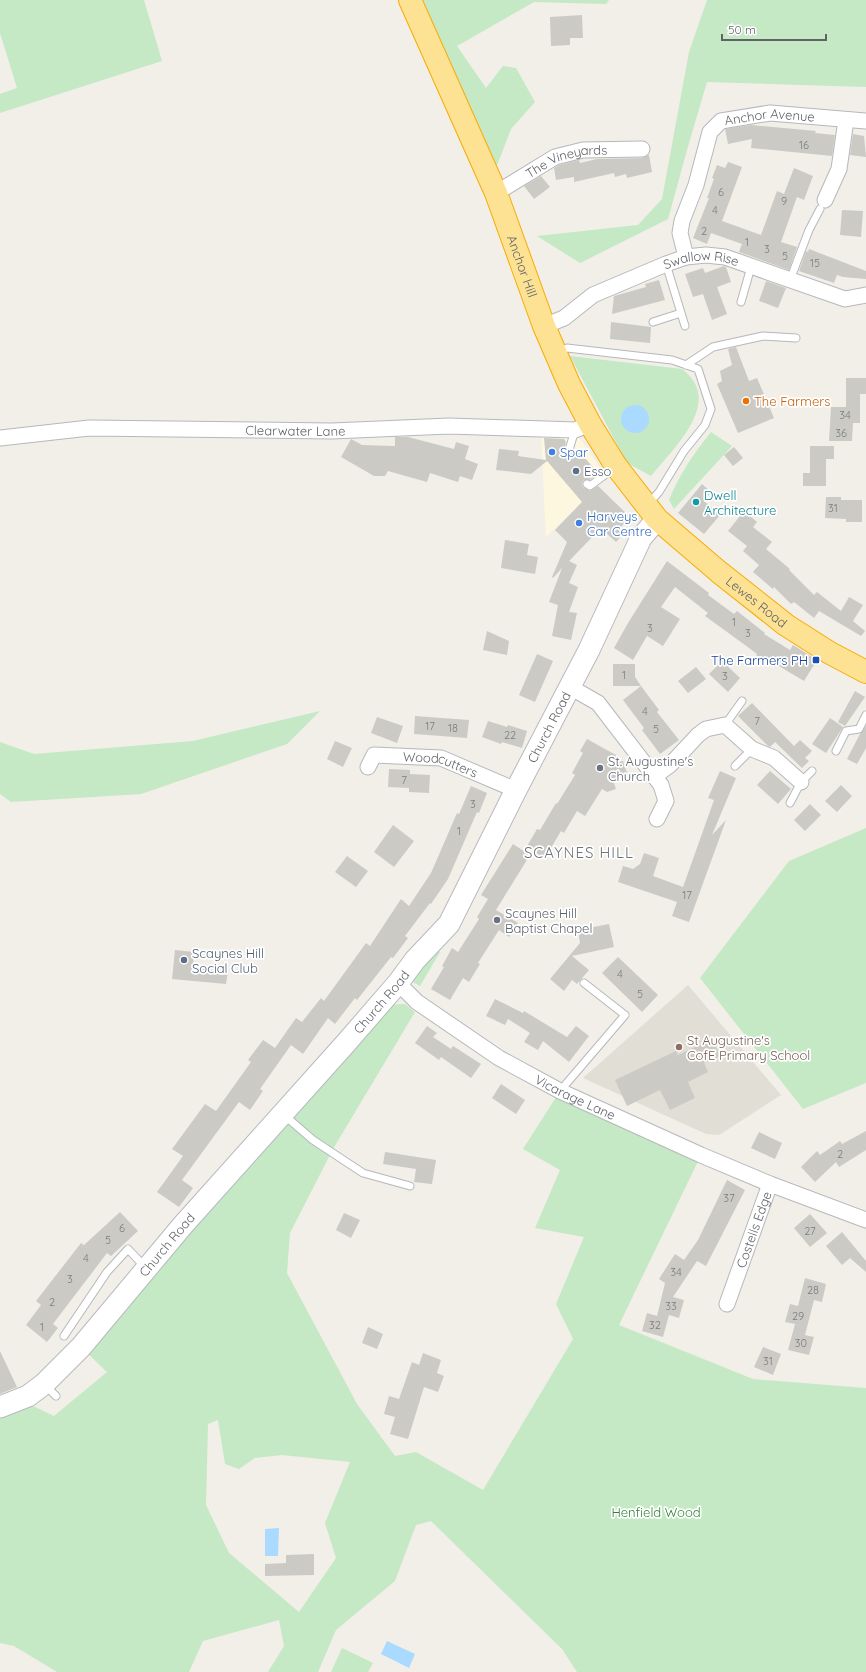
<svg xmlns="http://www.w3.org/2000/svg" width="866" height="1672" font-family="Quicksand,sans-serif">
<rect width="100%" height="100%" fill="#f1efe8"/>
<path fill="#fef7e0" d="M541,436l38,1 28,41 -61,59z"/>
<path fill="#e1ded6" d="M688,985l93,110 -62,40 -13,-1 -123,-56z"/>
<path fill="#c5e8c5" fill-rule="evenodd" d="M0,0h144l18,61 -162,52v-19l17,-6 -17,-55z
M415,0h194l-3,4 -72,-2 -77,44 29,42 17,-22 13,2 19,34 -24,27 -18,47z
M707,0h159v87l-159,-5 -18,61 -21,76 -88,44 -43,-27 101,-11 24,-26 27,-147z
M570,356l112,13c43,32 -8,79 -31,107l-24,-13z
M711,432l21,14 -58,63 -5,-9c10,-25 25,-47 42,-68z
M320,711l-33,33 -146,50 -130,8 -11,-8v-52l34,12 159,-13z
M866,828v255l-63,26 -103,-131 89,-117z
M429,945l11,7 -20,34 -7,-4 -2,-6z
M405,1004l10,8 -82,137 -43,84 -3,40 70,131 38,52 21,-4 67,38 90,-151 -17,-35 28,-67 -49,-9 25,-58 -37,-21 37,-58 141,64 -82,170 134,54 113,9v284h-289l-15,-23 -131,-128 -15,4 -21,56 -59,49 -18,42h-50l16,-26 -5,-26 -76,21 -14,31h-132l-43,-26 -14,-3v-230l33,-7 21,10 53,-44 -26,-25 298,-342zM218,1420l7,44 14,5 16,-11 27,-3 68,7 -25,61 11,35 -37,54 -70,-59 -23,-48 2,-81z
M342,1648l31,15 -5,9h-37z"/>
<path fill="#aadaff" d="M621 419a14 14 0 1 1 28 0a14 14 0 1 1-28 0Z
M279,1528l-1,28h-13v-27z
M387,1641l28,13 -6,14 -28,-14z"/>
<path fill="#cccac5" d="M582,15l1,23h-13v7l-19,1 -1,-29z
M751,125l65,6 -1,2 20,2 -3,21 -81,-8 1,-9 -24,5 -3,-15z
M853,134l11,2 2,21 -16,-2z
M649,155l3,17 -25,6 -1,-4 -11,3 -1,-4 -40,9v-5l-18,3 -2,-12 5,-3 20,-5 1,3 17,-4 45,-1z
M728,162l14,5 -20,54 39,14 16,-44 7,3 10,-26 19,8 -9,24 -7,-3 -16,45 16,5 -8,23 -50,-18 3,-8 -31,-11 -4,11 -14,-6 16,-40h-2l7,-19 -2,-1 5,-13 8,3z
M541,176l9,11 -16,12 -10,-13z
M842,210l21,1 -2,26 -21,-2z
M809,249l57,22v8l-23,-2 -6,-2 -3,8 -35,-12 7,-20 2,1z
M724,266l2,1 5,15 -14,5 10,27 -15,6 -9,-26 -10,3 -8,-23 18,-6 2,5z
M659,280l6,20 -53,14 2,-18 32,-9 -1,-3z
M766,281l20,7 -8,20 -19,-7z
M611,322l40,5 -1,16 -40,-4z
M736,347l13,34 8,-3 17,40 -36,15 -21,-49 5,-3 -2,-10 12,-6 -4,-16z
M846,378h20v16h-6v29h-7l-1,18h-23l2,-34h15z
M395,437h13l46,12 2,-7 13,4 -4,13 13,5 -6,16 -12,-4 -2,6 -28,-9 -3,9 -39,-11 -3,5h-11l-33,-19 10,-18 11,6 33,1z
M544,438l20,1 2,3 -2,9 3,4 5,-1 5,-5 21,24 -8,7h-6l-2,3 1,4 7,4 8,-5 32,31 -10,11 4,5 -8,9 -15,-14 -32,33 8,4 -8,18 9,4 -9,25 8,1 -6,27 -19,-4 6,-31 -9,-3 13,-34 -9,10 -1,-1 15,-35 -12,-12 27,-28 -35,-41 -16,13 -35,-4 3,-21 20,2 -1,5 28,4z
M810,446h24v13h-8v27h-23v-13h7z
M734,447l9,11 -10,8 -9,-11z
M702,484l9,8 -7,9 16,14 -16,19 -26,-21z
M826,497h15v3h21v22h-16v-3l-21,-1z
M744,511l13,11 -4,5 19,15 -6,7 24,20 -1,1 25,25 3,-3 24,19 8,-14 14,8 -10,16 12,10 -4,5 -42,-25 -5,7 -20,-16 -3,2 -17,-17 -1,2 -20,-17 6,-7 -16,-14 4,-5 -19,-15z
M505,540l24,4 -2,11 11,2 -3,17 -34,-6z
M667,561l42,32 -1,2 26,19 3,-3 28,22 -1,1 26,16 3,-5 24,15 -13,21 -32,-19 -2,2 -14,-9 1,-1 -12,-9 -40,-29 3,-3 -33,-26 -14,20 19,12 -17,27 -16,-10 -14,24 -19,-12 14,-25z
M487,631l22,10 -2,14 -24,-5z
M537,654l16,7 -18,41 -16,-7z
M722,661l18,17 -12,14 -19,-18z
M613,664h22v13l6,9h-28z
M696,667l10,12 -18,14 -10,-12z
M641,686l18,24 -2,2 22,28 -19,14 -18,-24 2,-2 -21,-28z
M855,691l10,6 -20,29 -7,-4z
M752,703l42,43 6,-6 12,11 -7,7 4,3 -7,7 -27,-26 -5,5 -2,-1 -30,-30z
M415,716l54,4 -2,18 -53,-4z
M377,717l26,9 -6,17 -26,-10z
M830,718l13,9 -17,26 -14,-9z
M488,721l19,6 1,-2 19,6 -5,17 -20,-6 -1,2 -19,-7z
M866,726v22l-9,16 -10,-5 13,-25z
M587,739l29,16v8l7,-2 5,15 -15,4 3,9 -9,3 -5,-3 -17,27 -8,-5 -13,22 -3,-2 -16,27 -19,-10 11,-19 3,1 16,-27 1,1 18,-29 -3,-2 11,-20 -3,-2z
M335,741l17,7 -9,19 -16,-8z
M389,769l21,1v4l20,1 -1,18 -20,-1v-4l-21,-1z
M720,771l16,7 -24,57 14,-15 -37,102 -17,-6 5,-14 -59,-20 5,-16 10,3 7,-5 4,-11 15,5 -6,18 30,11 31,-87 -6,-2z
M770,771l21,18 -13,15 -21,-19z
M841,785l11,11 -15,16 -12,-11z
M471,786l16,7 -8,20 -2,-1 -29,67 -17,25 -1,-1 -25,33 3,2 -15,20 -2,-1 -34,43 -2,-2 -20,26 -7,-6 -25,36 -12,-9 -31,44 3,2 -13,19 -11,-8 -57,78 11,8 -14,19 -22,-15 26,-36 -11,-7 33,-45 11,7 35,-49 -3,-2 15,-20 12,8 21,-30 6,4 19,-24 3,3 42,-58 4,3 31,-47 8,7 22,-33 26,-60 2,1z
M810,804l11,11 -16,16 -11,-11z
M393,825l21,16 -20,26 -20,-15z
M513,844l17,11 -34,55 22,13 -9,14 -10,-7 -21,33 2,1 -11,18 -6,-4 -13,22 -19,-11 13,-22 -2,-1 10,-18 6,4 21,-33 -2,-2 11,-18 -7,-4z
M347,856l21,15 -12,16 -21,-15z
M609,924l5,23 -42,9 17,14 -12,14 -5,-4 -8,11 -14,-12 30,-36 -2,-13z
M175,950l19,2 -1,15 35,5 -2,12 -54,-5z
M618,957l40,38 -16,17 -40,-39z
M495,999l28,14 1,-2 43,26 9,-11 13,10 -20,26 -26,-21 -5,9 -14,-8 6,-9 -22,-14 -3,6 -19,-9z
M427,1026l10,7 -4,4 18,12 2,-3 28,18 -10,14 -30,-21 -2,3 -24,-17z
M712,1039l8,17 -16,7 4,9 -20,10 7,16 -25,12 -10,-20 -33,16 -12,-26 61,-29 2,4z
M501,1084l24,16 -9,14 -24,-16z
M866,1131v19l-27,17 -3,-5 -21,20 -14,-15 16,-16 3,4 20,-14 2,3z
M759,1132l23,11 -7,16 -24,-11z
M385,1152l51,8 -4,24 -18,-2 2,-13 -33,-5z
M727,1180l18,10 -39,76 -9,-5 -24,36 11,3 -5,18 -10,-3 -6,22 -21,-6 5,-18 10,3 8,-33 -6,-4 16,-25 9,6 14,-20z
M120,1212l18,19 -27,25 -4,-3 -54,71 5,4 -11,14 -21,-17 15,-20 -5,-4 45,-58 3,2z
M344,1213l16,7 -9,18 -15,-8z
M810,1214l17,19 -17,14 -16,-19z
M842,1232l24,29v11l-16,-14 -8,7 -16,-19z
M805,1278l21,6 -4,18 -8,-2 -9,35 9,2 -5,18 -21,-5 7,-26 -10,-2 5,-18 8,2z
M368,1327l15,7 -6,15 -15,-6z
M763,1347l18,7 -8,21 -19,-8z
M0,1351l17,36 -17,7z
M423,1353l18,7 -4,13 7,3 -6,16 -14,-5 -16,52 -18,-5 5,-17 -11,-3 5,-18 10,3 13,-37 7,3z
M314,1554v21l-49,1v-12l21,-1v-8z"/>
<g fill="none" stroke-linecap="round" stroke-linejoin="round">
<g stroke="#b5b8bc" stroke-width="9">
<path id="lane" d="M666,264l19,62
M790,280l19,-50 11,-21
M741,302l10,-35
M653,322l28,-9
M557,351l10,-3 105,12 26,9 13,40 -6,16 -21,26 -25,41 -11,12
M686,365l27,-18 50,-11 33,2
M569,450l6,-20
M587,484l3,2 24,-18
M725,725l17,-24
M836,751l10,-20 13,-2 7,-14
M735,766l17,-17
M790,803l11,-21 11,-11
M560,1091l65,-76 -41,-32
M284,1115l29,25 50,33 47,13
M64,1336l43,-64 21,-23 17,18
M45,1385l11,11"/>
</g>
<g stroke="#b5b8bc" stroke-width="17">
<g id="street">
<path id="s1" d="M496,193l59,-36 28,-7 59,-1"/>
<path d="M825,200l14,-31 7,-49"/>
<path id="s2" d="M686,257l-6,-24 2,-12 14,-36 14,-53 11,-11 49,-8 96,8"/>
<path id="s3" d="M544,326l20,-8 29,-23 73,-31 20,-7 20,-2 19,2 120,42 21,-4"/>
<path id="s4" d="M0,438l89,-10 243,3 117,-5 126,4 15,-6"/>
<path d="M570,687l28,16 63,82 5,16 -9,18"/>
<path id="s5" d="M368,767l6,-12 67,3 75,32"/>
<path d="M655,776l15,-11 28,-30 8,-6 19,-4 27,24 22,9 27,24"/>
<path id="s6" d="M398,983l19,19 82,56 61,33 141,64 69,29 96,36"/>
<path id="s7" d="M727,1304l43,-120"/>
</g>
</g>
<g stroke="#b6babf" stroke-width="23">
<g id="secondary">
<path id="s8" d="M0,1407l28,-11 16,-12 37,-37 102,-122 163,-182 52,-60 17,-23 34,-36 67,-134 73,-140 52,-112 16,-19"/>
</g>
</g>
<g stroke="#f9ab00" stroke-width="24">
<g id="highway">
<path id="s9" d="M410,0l86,193 48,133 25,58 21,40 26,42 41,53 62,53 67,53 44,28 36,19"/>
</g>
</g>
<use href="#lane" stroke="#fff" stroke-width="7"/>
<use href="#street" stroke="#fff" stroke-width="15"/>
<use href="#secondary" stroke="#fff" stroke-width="21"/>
<use href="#highway" stroke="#fde293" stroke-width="22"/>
</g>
<circle fill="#e8710a" stroke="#fff" stroke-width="1.5" cx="746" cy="401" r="4"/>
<g fill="#3f7fe0" stroke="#fff" stroke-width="1.5">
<circle cx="552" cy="452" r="4"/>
<circle cx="579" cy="523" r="4"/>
</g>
<g fill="#5c6f8a" stroke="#fff" stroke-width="1.5">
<circle cx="576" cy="471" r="4"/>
<circle cx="184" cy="960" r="4"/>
</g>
<circle fill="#0f9aa8" stroke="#fff" stroke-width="1.5" cx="696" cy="502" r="4"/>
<rect fill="#1a4fb4" stroke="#fff" stroke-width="1.5" x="812" y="656" width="8" height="8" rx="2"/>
<g fill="#6b7280" stroke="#fff" stroke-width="1.5">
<circle cx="600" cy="768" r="4"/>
<circle cx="497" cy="920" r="4"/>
</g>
<circle fill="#8d6e63" stroke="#fff" stroke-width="1.5" cx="679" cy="1047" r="4"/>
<g text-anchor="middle" stroke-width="3.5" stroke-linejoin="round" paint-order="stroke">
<g font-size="11" fill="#7a7d7f">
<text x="804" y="149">16</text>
<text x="721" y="196">6</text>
<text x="784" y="205">9</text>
<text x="715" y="214">4</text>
<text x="704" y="235">2</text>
<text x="747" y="246">1</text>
<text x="767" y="253">3</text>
<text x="785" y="260">5</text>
<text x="815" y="267">15</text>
<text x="845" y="419">34</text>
<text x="841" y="437">36</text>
<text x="833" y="512">31</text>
<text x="734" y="626">1</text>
<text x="650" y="632">3</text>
<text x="748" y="637">3</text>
<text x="624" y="679">1</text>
<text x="725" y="680">3</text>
<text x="645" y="715">4</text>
<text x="757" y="725">7</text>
<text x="430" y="730">17</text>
<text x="453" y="732">18</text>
<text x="656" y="733">5</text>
<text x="510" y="739">22</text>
<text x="404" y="784">7</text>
<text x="473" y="808">3</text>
<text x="459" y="835">1</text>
<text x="687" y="899">17</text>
<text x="620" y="978">4</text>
<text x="640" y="998">5</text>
<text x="840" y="1158">2</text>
<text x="729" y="1202">37</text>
<text x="122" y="1232">6</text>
<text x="810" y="1235">27</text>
<text x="108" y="1244">5</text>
<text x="86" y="1262">4</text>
<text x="676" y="1276">34</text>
<text x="70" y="1283">3</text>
<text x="813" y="1294">28</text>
<text x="52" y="1306">2</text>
<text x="671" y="1310">33</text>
<text x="798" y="1320">29</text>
<text x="655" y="1329">32</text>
<text x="42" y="1331">1</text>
<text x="801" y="1347">30</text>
<text x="768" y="1365">31</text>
</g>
<g font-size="13" fill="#5f6368" stroke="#fff">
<text dy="5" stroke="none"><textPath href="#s2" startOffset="195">Anchor Avenue</textPath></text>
<text dy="5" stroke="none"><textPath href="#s1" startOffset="79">The Vineyards</textPath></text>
<text dy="5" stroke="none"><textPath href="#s9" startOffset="289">Anchor Hill</textPath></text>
<text dy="5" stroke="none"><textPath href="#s3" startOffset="174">Swallow Rise</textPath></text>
<text dy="5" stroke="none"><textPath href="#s4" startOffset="296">Clearwater Lane</textPath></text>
<text dy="5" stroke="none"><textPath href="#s9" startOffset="707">Lewes Road</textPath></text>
<text dy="5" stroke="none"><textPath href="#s8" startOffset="884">Church Road</textPath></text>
<text dy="5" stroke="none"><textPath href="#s5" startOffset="81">Woodcutters</textPath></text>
<text dy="5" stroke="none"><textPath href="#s8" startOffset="560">Church Road</textPath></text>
<text dy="5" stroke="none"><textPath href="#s6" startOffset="212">Vicarage Lane</textPath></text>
<text dy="5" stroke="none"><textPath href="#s7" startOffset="79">Costells Edge</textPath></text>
<text dy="5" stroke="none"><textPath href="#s8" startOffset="236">Church Road</textPath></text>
</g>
<g font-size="13" fill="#c56008" stroke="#fff" text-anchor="start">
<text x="754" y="406">The Farmers</text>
</g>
<g font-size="13" fill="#366cbe" stroke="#fff" text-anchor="start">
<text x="560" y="457">Spar</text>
<text x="587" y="521">Harveys<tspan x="587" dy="15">Car Centre</tspan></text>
</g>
<g font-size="13" fill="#4e5e75" stroke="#fff" text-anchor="start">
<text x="584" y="476">Esso</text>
<text x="192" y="958">Scaynes Hill<tspan x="192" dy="15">Social Club</tspan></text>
</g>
<g font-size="13" fill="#0d838f" stroke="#fff" text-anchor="start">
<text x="704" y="500">Dwell<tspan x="704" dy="15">Architecture</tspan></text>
</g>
<g font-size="13" fill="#164399" stroke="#fff" text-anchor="end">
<text x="808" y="665">The Farmers PH</text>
</g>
<g font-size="13" fill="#5b616d" stroke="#fff" text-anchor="start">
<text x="608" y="766">St. Augustine's<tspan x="608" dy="15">Church</tspan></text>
<text x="505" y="918">Scaynes Hill<tspan x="505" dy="15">Baptist Chapel</tspan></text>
</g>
<g font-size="13" fill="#785e54" stroke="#fff" text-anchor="start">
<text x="687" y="1045">St Augustine's<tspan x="687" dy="15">CofE Primary School</tspan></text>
</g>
<g font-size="13" fill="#348238" stroke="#fff">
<text x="656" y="1517">Henfield Wood</text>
</g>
<g font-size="15" letter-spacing="1" fill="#70757a" stroke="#fff">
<text x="579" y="858">SCAYNES HILL</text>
</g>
</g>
<path d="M722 34v6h104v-6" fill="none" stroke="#5f6368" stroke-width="2"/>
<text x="728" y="34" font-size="12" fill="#5f6368" stroke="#ffffff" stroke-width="3" paint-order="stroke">50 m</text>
</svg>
